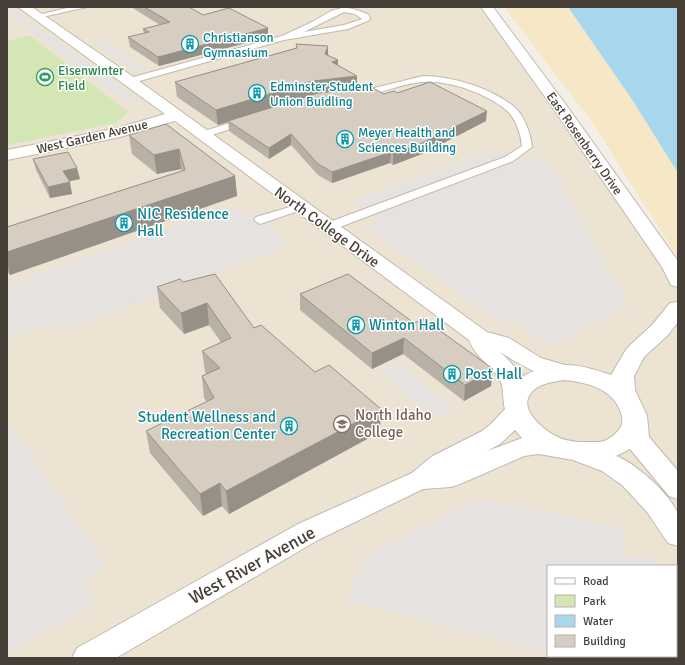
<svg xmlns="http://www.w3.org/2000/svg" width="685" height="665" font-family="Signika,sans-serif">
<rect width="100%" height="100%" fill="#f3efe8"/>
<path fill="#ece3d3" fill-rule="evenodd" d="M7,7h480l191,274v377h-671zM548,566h128v90h-128z"/>
<path fill="#d3e6b3" d="M30,36l98,76 -13,11 -108,22v-104z"/>
<path fill="#f6e8c6" d="M504,7h64l63,91 47,75v85l-86,-136z"/>
<path fill="#e5e2e0" d="M7,7h4l127,92 -12,3 -119,-88z
M105,40l43,30 -11,3 -43,-30z
M496,148l10,5 27,6 14,-1 82,148 -78,40 -39,-27 -11,5 -136,-98 14,-6 -26,-19z
M227,208l23,5 40,32 -228,87 -6,-5h-13l-36,12v-54z
M397,363l56,46 -18,10 -56,-48z
M7,420l99,147 -24,12 15,25 -90,49z
M496,501l129,28 -3,28 31,1 4,8h-109v87l-201,-52 16,-45 108,-54z
M560,656h100v2h-92z"/>
<path fill="#a8d6ed" d="M568,7h110v166l-47,-75z"/>
<g fill="none" stroke-linecap="round" stroke-linejoin="round">
<g stroke="#c1b9ae" stroke-width="2">
<path id="service" d="M71,7h16l-49,11 -4,-2z
M345,7l15,4 9,4 1,5 -22,9 -64,11 -155,44 -5,-3 2,-2 156,-43 30,-14 19,-11zM344,12l11,2 7,5 -18,6 -40,7z
M423,76c28,0 68,12 90,30 11,8 18,28 19,41l-19,14 -181,69h-8l-2,-3 2,-3 181,-67 17,-11c-1,-12 -7,-29 -16,-36 -20,-17 -58,-30 -83,-28 -19,1 -36,9 -54,13l-8,2 -5,-3 2,-2z
M246,118l4,1 1,2 -1,2 -48,15 -5,-3 1,-2z
M300,204l4,1 2,2 -2,2 -44,15 -6,-4 2,-3z"/>
</g>
<g stroke="#c1b9ae" stroke-width="2">
<path id="minor" d="M18,7h14l100,69 355,256 22,6 32,20 31,9 4,5 -4,5c-22,6 -53,-13 -72,-25 14,13 36,34 24,55l-9,2 -9,-2c-5,-9 -1,-18 -6,-27 -7,-14 -23,-20 -31,-40l-294,-219 -55,16 -113,23v-10l111,-22 47,-14z"/>
</g>
<g stroke="#c1b9ae" stroke-width="2">
<path id="tertiary" d="M481,7h12l71,95 114,159v26l-7,-2 -9,-18 -109,-159z
M678,302v20l-10,13 -24,22 -10,19 1,14 12,26 2,21 29,34v28l-9,-3 -39,-47 -14,7c19,7 53,37 61,56 4,8 1,25 1,34l-10,-3 -21,-31 -25,-27 -20,-14 -29,-11 -34,-6 -15,2 -64,28 -9,3 -28,2 -105,51 -202,118h-44l5,-10 221,-124 114,-51 19,-16 51,-26 9,-7 14,-15c-9,-29 39,-45 61,-44 15,0 31,5 45,10l16,-27 25,-23 18,-22zM564,380c22,2 50,9 57,33 3,7 1,14 -4,19 -5,5 -12,10 -18,10 -13,0 -27,1 -39,-4 -14,-6 -43,-28 -29,-45 8,-10 22,-11 33,-13zM515,430l7,8 -35,13 13,-7z"/>
</g>
<use href="#service" fill="#fff" fill-rule="evenodd"/>
<use href="#minor" fill="#fff" fill-rule="evenodd"/>
<use href="#tertiary" fill="#fff" fill-rule="evenodd"/>
</g>
<path fill="#b9b0a6" d="M131,7h58l14,8 65,22 -109,29 -29,-19 -2,-10 16,-3 -1,-5 17,-4z
M296,44l32,11 10,5v6l19,23 27,5 13,-1 89,28 -64,33 -29,11 -3,-2 -58,20 -14,-8 -27,-30 -22,14 -40,-28 -1,-9 -10,3 -41,-28 -2,-15 121,-34z
M166,124l69,52 2,20 -227,79 -3,-4v-44l175,-56 -1,-2 -24,5 -25,-20 -3,-19z
M33,159l47,20 -11,2 3,13 -22,4 -14,-28z
M348,274l143,112 -27,15 -61,-47 -31,15 -72,-59v-16z
M183,282l71,46 126,104 -151,82 -7,-8 -19,10 -53,-63 -4,-22 61,-29 -3,-4 -2,-22 4,-2 -1,-2 -3,-21 19,-9 -12,-17 -25,9 -24,-26 -3,-21z"/>
<path fill="#969087" d="M268,28v9l-109,29 -1,-9z
M328,46v13l-3,-5z
M338,60v14l-6,-12z
M357,76v14l-129,31v1l-10,3 -2,-15 97,-29z
M487,111l-1,10 -64,33 -29,11v-11z
M291,134v11l-22,14v-11z
M179,149l2,20 -24,5 -3,-19z
M391,152l-1,11 -58,20v-11z
M77,168l3,11 -14,3 -3,-11z
M235,176l2,20 -227,79 -3,-12v-11z
M70,182l2,12 -22,4 -2,-11z
M207,303l2,22 -25,9 -3,-21z
M404,338l-1,16 -31,15v-16z
M493,369l-2,17 -27,15 1,-16z
M381,409l-1,23 -151,82 -3,-23z
M220,483l2,23 -19,10 -3,-22z"/>
<path fill="#d7cdc1" stroke="#969087" d="M144,7h45l14,8 26,-7 39,20 -110,29 -30,-20 21,-5 -6,-3 27,-7z
M296,44l32,2 -3,8 13,6 -6,2 25,14 -44,5 -97,29 -41,-28 122,-34z
M430,82l57,29 -65,32 -29,11 -2,-2 -59,20 -14,-8 -27,-30 -22,14 -41,-27 90,-28 53,-6 13,7 10,-3 3,2z
M166,124l69,52 -228,76v-25l178,-57 -6,-21 -25,6 -25,-20z
M68,152l9,16 -14,3 7,11 -22,5 -15,-28z
M215,274l39,54 7,-3 54,47 14,-7 52,44 -155,82 -6,-8 -20,11 -54,-63 68,-33 -12,-22 18,-8 -18,-17 29,-13 -24,-35 -26,10 -24,-26 23,-8 3,3z
M348,274l66,49 10,-4 69,50 -28,16 -61,-47 -32,15 -72,-59z"/>
<defs>
<g id="building-ring" transform="scale(0.9)"><circle r="9.5" fill="#fff" stroke="#0f9aa8" stroke-width="1.5"/><path d="M-4-6H4V6H1V3H-1V6H-4ZM-2.5-4.3h1.7v1.8h-1.7ZM.8-4.3h1.7v1.8H.8ZM-2.5-1h1.7V.8h-1.7ZM.8-1h1.7V.8H.8Z" fill="#0f9aa8"/></g>
<g id="stadium-ring" transform="scale(0.9)"><circle r="9.5" fill="#fff" stroke="#2e9e5b" stroke-width="1.5"/><path d="M0-5a6.5 5 0 1 0 0 10a6.5 5 0 1 0 0-10ZM-3.5-1.8h7v3.6h-7Z" fill="#2e9e5b"/></g>
<g id="university-ring" transform="scale(0.9)"><circle r="9.5" fill="#fff" stroke="#8d6e63" stroke-width="1.5"/><path d="M0-5L7-2L0 1L-7-2ZM-4 1L0 2.5L4 1V4Q0 6-4 4Z" fill="#8d6e63"/></g>
</defs>
<g fill-rule="evenodd">
<use href="#building-ring" x="190" y="44"/>
<use href="#stadium-ring" x="45" y="77"/>
<use href="#building-ring" x="257" y="93"/>
<use href="#building-ring" x="345" y="139"/>
<use href="#building-ring" x="124" y="223"/>
<use href="#building-ring" x="356" y="325"/>
<use href="#building-ring" x="452" y="374"/>
<use href="#university-ring" x="342" y="424"/>
<use href="#building-ring" x="289" y="426"/>
</g>
<g text-anchor="middle" stroke-width="3" stroke-linejoin="round" paint-order="stroke">
<g font-size="13" fill="#0d838f" stroke="#fff" text-anchor="start">
<text x="203" y="42">Christianson<tspan x="203" dy="15">Gymnasium</tspan></text>
<text x="270" y="91">Edminster Student<tspan x="270" dy="15">Union Buidling</tspan></text>
<text x="358" y="137">Meyer Health and<tspan x="358" dy="15">Sciences Building</tspan></text>
</g>
<g font-size="13" fill="#27864d" stroke="#fff" text-anchor="start">
<text x="58" y="75">Eisenwinter<tspan x="58" dy="15">Field</tspan></text>
</g>
<g font-size="13" fill="#463f37" stroke="#fff">
<text transform="translate(92 136) rotate(-13)" y="5">West Garden Avenue</text>
<text transform="translate(585 143) rotate(55)" y="5">East Rosenberry Drive</text>
</g>
<g font-size="15" fill="#0d838f" stroke="#fff" text-anchor="start">
<text x="137" y="219">NIC Residence<tspan x="137" dy="17">Hall</tspan></text>
<text x="369" y="330">Winton Hall</text>
<text x="465" y="379">Post Hall</text>
<text x="276" y="422" text-anchor="end">Student Wellness and<tspan x="276" dy="17">Recreation Center</tspan></text>
</g>
<g font-size="15" fill="#463f37" stroke="#fff">
<text transform="translate(327 227) rotate(36)" y="5">North College Drive</text>
</g>
<g font-size="15" fill="#785e54" stroke="#fff" text-anchor="start">
<text x="355" y="420">North Idaho<tspan x="355" dy="17">College</tspan></text>
</g>
<g font-size="18" fill="#463f37" stroke="#fff">
<text transform="translate(252 565) rotate(-29)" y="6">West River Avenue</text>
</g>
</g>
<rect width="685" height="665" fill="none" stroke="#463f37" stroke-width="16"/>
<rect x="547" y="565" width="130" height="92" fill="#ffffff" stroke="#b5b2af"/>
<rect x="555" y="578" width="20" height="6" fill="#ffffff" stroke="#b5b2af"/>
<text x="583" y="585" font-size="12" fill="#463f37">Road</text>
<rect x="555" y="595" width="20" height="12" fill="#d3e6b3" stroke="#b5b2af"/>
<text x="583" y="605" font-size="12" fill="#463f37">Park</text>
<rect x="555" y="615" width="20" height="12" fill="#a8d6ed" stroke="#b5b2af"/>
<text x="583" y="625" font-size="12" fill="#463f37">Water</text>
<rect x="555" y="635" width="20" height="12" fill="#d7cdc1" stroke="#b5b2af"/>
<text x="583" y="645" font-size="12" fill="#463f37">Building</text>
</svg>
